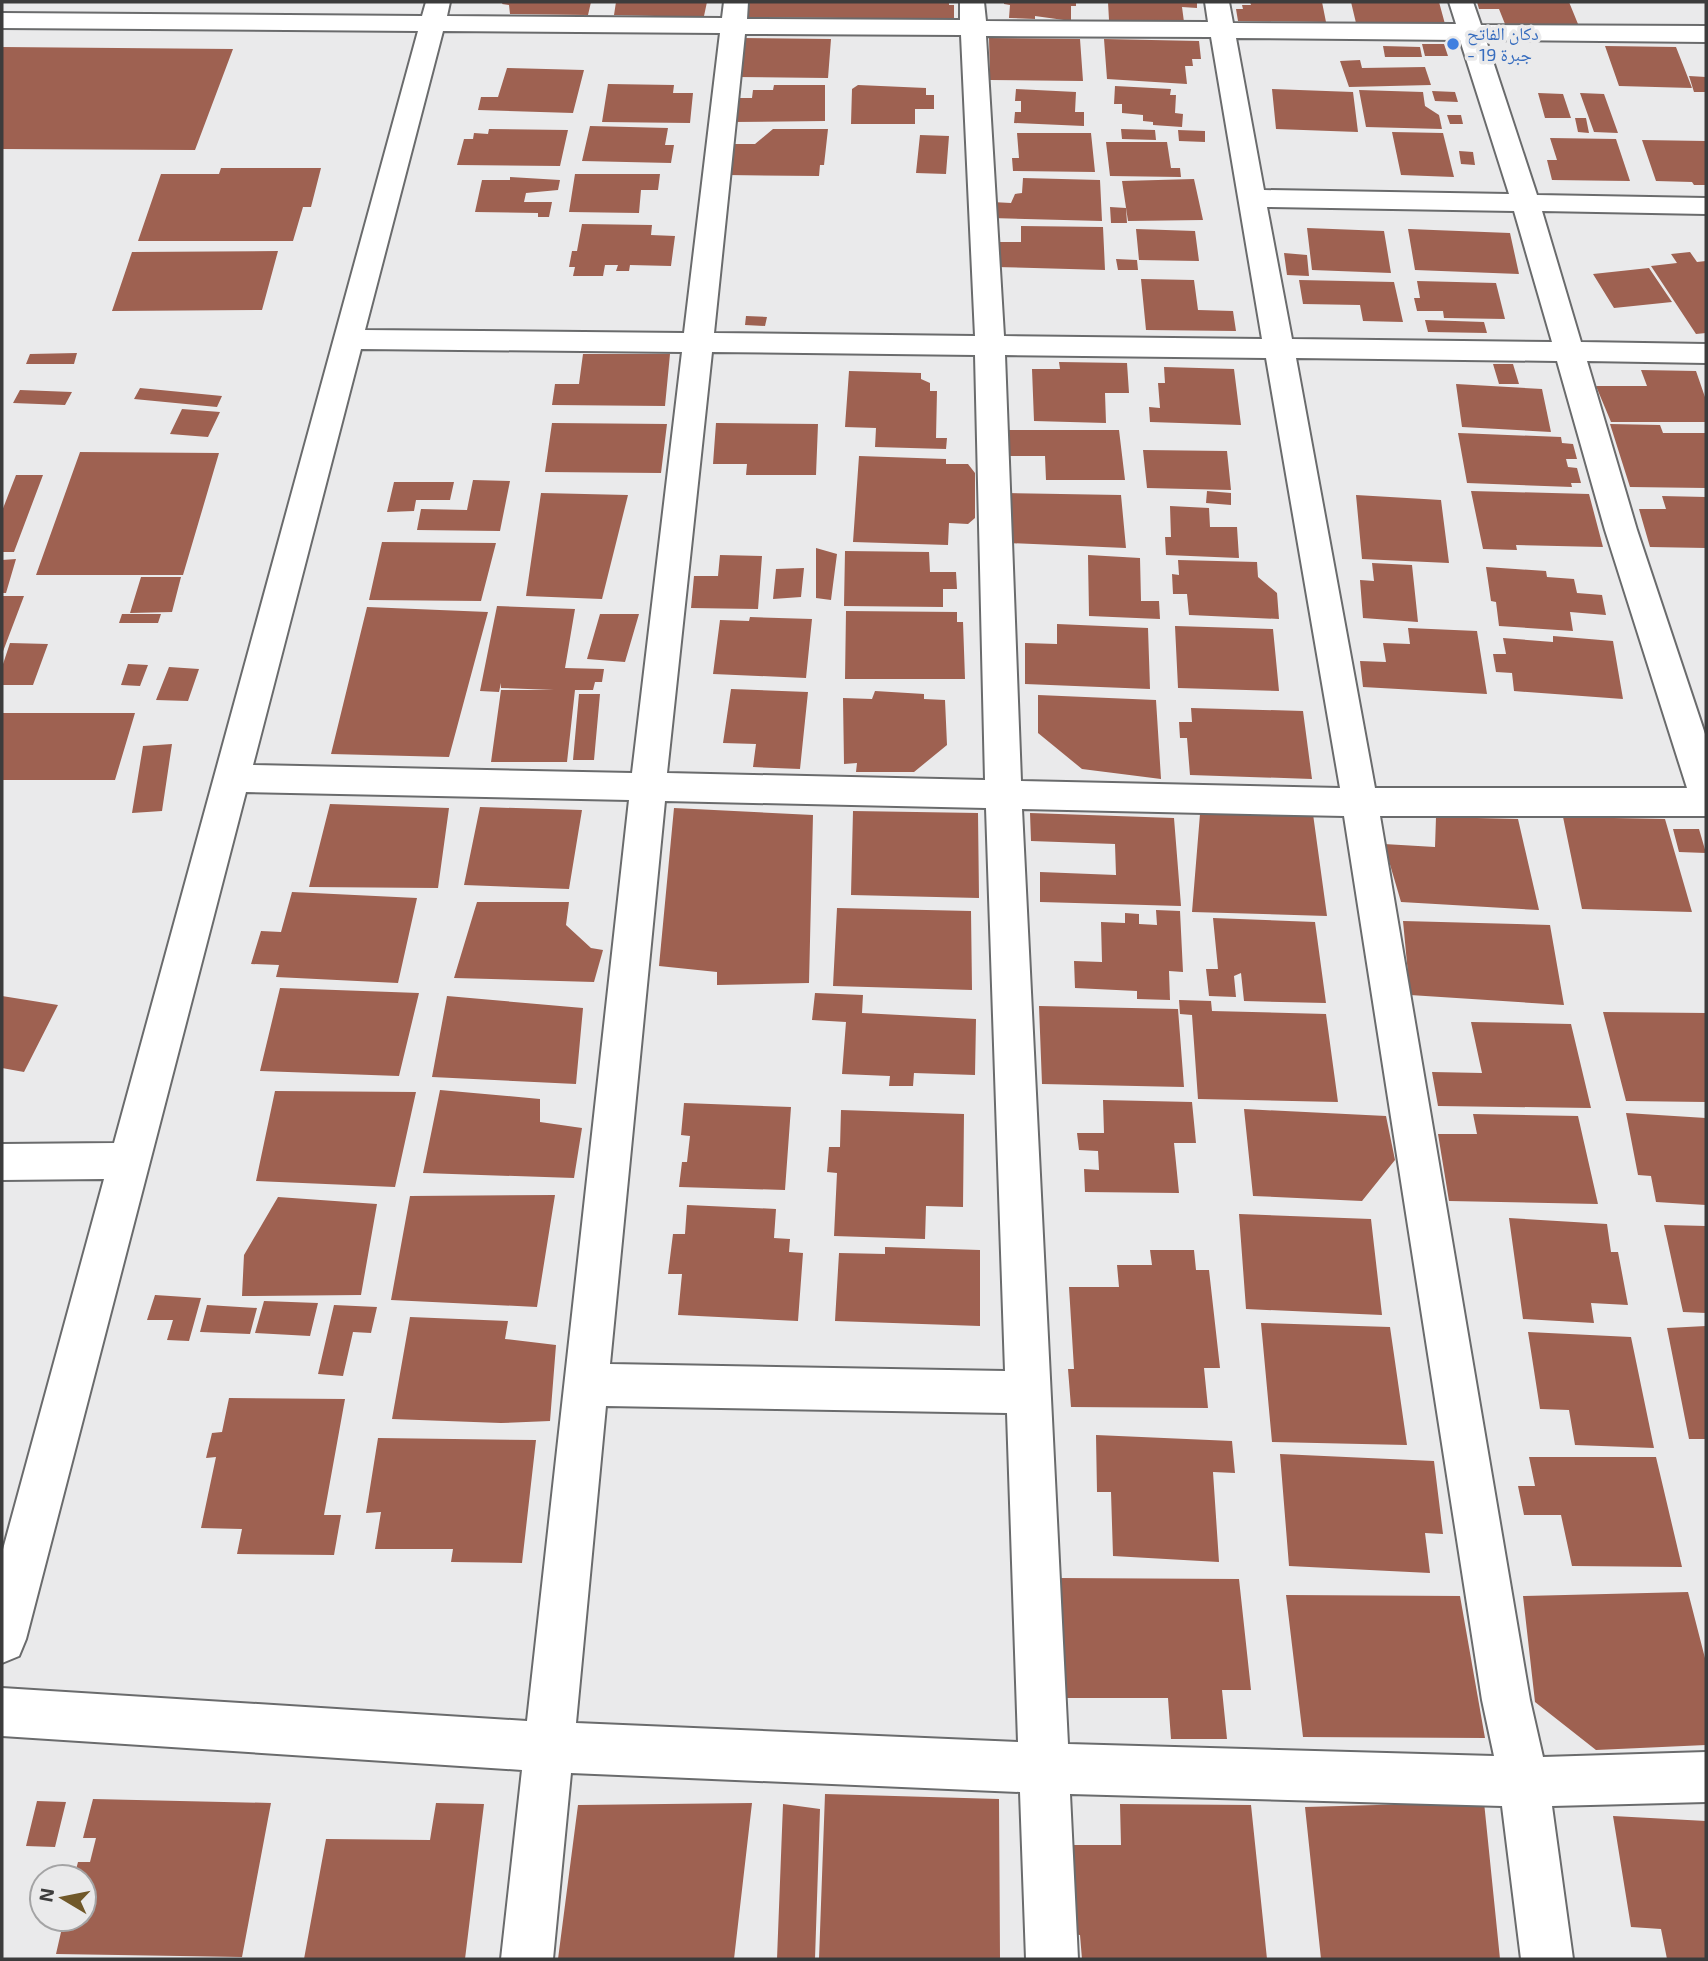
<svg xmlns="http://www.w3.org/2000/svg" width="1708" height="1961" font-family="'Exo 2','Noto Naskh Arabic',sans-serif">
<rect width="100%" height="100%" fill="#eaeaeb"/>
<path fill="#9e6151" d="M503,2h88l-3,13 -78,-1 -1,-9 -7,-1z
M616,2h91l-3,14 -9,1 -81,-2z
M747,2h202v3h5v14l-209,-2z
M1004,2h72v4h-5v15l-36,-5v3l-26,-1 1,-13 -6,-1z
M1108,2h89v6l-15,-1 2,15 -75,-2z
M1250,2h72l4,20 -88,-1 -2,-12h7l-1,-4h9z
M1351,2h88l6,22 -89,-1z
M1477,2h92l9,22h-73l-6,-15h-20z
M742,38l89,1 -3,39 -90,-1z
M989,38l91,1 3,42 -93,-1z
M1104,39l95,2 2,18h-9l1,7h-8l2,18 -80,-5z
M1422,44h22l4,12h-23z
M1383,46l37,1 2,10h-37z
M1605,46l71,1 16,41 -73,-2z
M2,47l231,2 -38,101 -193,-1z
M1360,60l2,8 63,-1 6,18 -82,2 -9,-26z
M507,68l77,2 -11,43 -95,-3 3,-13h17z
M1689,76l17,1v15h-12z
M608,84l66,1 -1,8h20l-3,30 -88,-1z
M774,85h51v36l-94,1 1,-24h20l1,-8h20z
M858,85l68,3v7h8v14h-19v15h-64l1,-35z
M1115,86l56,3 -1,6h6l-1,18 8,1 -1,13 -29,-2v-3l-10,-1v-6l-21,-2v-9h-8z
M1016,89l60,3 -1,20h9v14l-70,-3 1,-11h6v-11h-6z
M1272,89l81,3 5,40 -82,-3z
M1359,90l64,2 2,14 14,9 3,14 -76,-2z
M1432,91l23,1 3,10 -23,-1z
M1538,93l25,1 8,24h-26z
M1580,93l24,1 14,39 -24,-1z
M1447,115h14l2,9h-13z
M1575,118h11l3,15 -11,-1z
M590,126l78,2 -3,17h9l-3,18 -89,-2z
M489,129l79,1 -8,36 -103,-1 7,-26h9l1,-6 14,1z
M773,129h55l-4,36h-4l-1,11 -92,-1 3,-31h25z
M1121,129l34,1 1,10 -34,-1z
M1178,130l27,1v11l-26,-1z
M1392,132l51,1 11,44 -53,-2z
M1017,133h74l4,39 -82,-1 -1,-13h7z
M920,135l29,1 -3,38 -30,-1z
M1550,138l66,1 14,42 -78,-1 -5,-20h10z
M1642,140l64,1v44h-12l-2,-3 -36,-1z
M1106,142h61l4,26h9l1,9 -71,-1z
M1459,151l14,1 2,13 -14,-1z
M221,168h100l-10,39h-8l-10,34h-155l23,-67h58z
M575,174h85l-2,16h-17l-2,23 -70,-1z
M510,177l50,3 -2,10 -32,3 -2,9h28l-3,15h-11v-4l-63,-1 7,-32h28z
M1023,178l77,2 2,41 -111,-3 1,-16 19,1 4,-9 7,-1z
M1194,179l9,41 -75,1 -6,-40z
M1110,207l16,1 1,15h-16z
M582,224l70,1 -1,10 24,1 -4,30 -41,-1 -1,6h-13l2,-6h-13l-2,11h-30l2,-9h-6l3,-16h5z
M1021,226l82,1 2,43 -109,-3v-25h25z
M1307,228l77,3 7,42 -79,-3z
M1136,229l59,2 4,30 -60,-1z
M1408,229l102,4 9,41 -104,-4z
M278,251l-16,59 -150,1 20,-59z
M1690,252l7,10 9,-1v72l-10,1 -45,-68 26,-3 -6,-9z
M1284,253l23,2 2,21 -22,-1z
M1116,259l21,1 1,10h-20z
M1649,268l23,34 -58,6 -21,-34z
M1141,279l53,1 4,30 35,1 3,20 -90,-1z
M1299,280l95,2 9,40 -40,-1 -3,-16 -57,-1z
M1417,281l79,2 9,36 -61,-1 -1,-7h-26l-3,-13h6z
M746,316l21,1 -2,9 -20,-1z
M1425,320l59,2 3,11 -59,-1z
M77,353l-3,11h-48l4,-10z
M583,354h87l-5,52 -113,-1 3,-21h24z
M1059,362l68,1 2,30h-24l1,30 -72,-2 -2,-52h28z
M1493,364h20l6,20h-20z
M1164,367l70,2 7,56 -91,-3 -1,-15 11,1 -2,-25h7z
M1641,370l55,1 10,29v22h-95l-15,-36h51z
M849,371l72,2v6l9,4v8h7l-1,47h11l-1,11 -71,-2 1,-19 -31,-1z
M1456,384l86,5 9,43 -89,-5z
M140,388l82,8 -5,11 -83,-8z
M20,390l52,2 -7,13 -52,-2z
M182,409l38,3 -12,25 -38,-3z
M552,423l115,1 -6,49 -116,-1z
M716,423l102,1 -2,51h-70l1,-11h-34z
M1610,424l50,1 3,8h43v55l-76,-1z
M1007,430h112l6,50h-79l-1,-24h-36z
M1458,433l103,4 1,6 11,1 4,15h-11l2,8 9,1 4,15h-10l1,4 -105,-4z
M1143,450l84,1 4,39 -84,-2z
M80,452l139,1 -36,122h-147z
M859,456l87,3v5h22l7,9v45l-7,6 -19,-1 -1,22 -95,-3z
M16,475h27l-29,77h-12v-41z
M473,480l37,1 -10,50 -83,-1 4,-21 46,1z
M394,482h60l-4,18h-34l-2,11 -27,1z
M1207,491l24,2v12l-25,-2z
M1471,491l118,3 14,53 -87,-2 1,5 -34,-1z
M541,493l87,2 -26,104 -76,-3z
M1005,493l116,2 5,53 -118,-5z
M1356,495l85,5 8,63 -87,-4z
M1662,496l44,1v51l-56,-1 -11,-38h27z
M1170,506l39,2 1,19h27l2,31 -73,-3 -1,-18h6z
M382,542l114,1 -15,58 -112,-1z
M816,548l21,6 -6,46 -15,-2z
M845,551l84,1 1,20h26l1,17h-14v18l-99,-1z
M720,555l42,1 -4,53 -67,-1 3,-32h24z
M1088,555l52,3 1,43h18l1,18 -71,-3z
M16,559l-10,34h-4v-33z
M1178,560l79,2 1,15 19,16 2,26 -90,-4 -2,-21h-14l-1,-20 7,1z
M1372,563l40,2 6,57 -55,-4 -3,-38 14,1z
M1486,567l60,4 1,6 27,2 3,14 25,2 4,20 -36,-3 3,19 -74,-5 -3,-24 -5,-1z
M804,568l-3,29 -28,2 3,-30z
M141,577h40l-9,35 -42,1z
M2,596h22l-22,58z
M497,606l78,3 -10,59 39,1 -2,13h-7l-2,8h-18l-8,72h-76l10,-72h53l-53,-2v-5l-2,9 -19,-1z
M367,607l121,5 -39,145 -118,-3z
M846,611l111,1v10h6l2,57h-120z
M122,614h39l-3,9h-39z
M600,614h39l-14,48 -38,-3z
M750,617l62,2 -6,59 -93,-4 7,-54 29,1z
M1057,624l91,4 2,61 -125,-5v-41l32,1z
M1175,626l98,3 6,62 -101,-3z
M1408,628l69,3 10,63 -124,-7 -3,-26 26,1 -3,-19 27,1z
M1553,636l60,5 10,58 -109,-8 -2,-18 -16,-1 -3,-18h13l-3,-16 50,4z
M10,643l38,1 -15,41h-31v-18z
M128,664l20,1 -8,21 -19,-1z
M169,667l30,2 -11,32 -32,-1z
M731,689l77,3 -8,77 -47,-2 3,-23 -33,-1z
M875,691l49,3v5l21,1 2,45 -33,27h-58l1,-9 -13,1 -1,-66 29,1z
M579,694h21l-6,66h-21z
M1038,695l118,5 5,79 -79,-10 -44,-36z
M1191,708l112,3 9,68 -122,-4 -3,-37h-7l-1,-16h13z
M2,713h133l-20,67h-113z
M172,744l-10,67 -30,2 11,-67z
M330,804l119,4 -11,80 -129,-1z
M480,807l102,3 -13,79 -105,-4z
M674,808l139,7 -4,168 -92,2v-13l-58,-6z
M853,811l125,2 1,85 -128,-3z
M1030,813l144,5 7,88 -141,-4v-30l76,3 -1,-31 -84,-3z
M1200,814h113l14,102 -135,-4z
M1436,817l82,2 21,91 -138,-8 -17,-58 51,3z
M1563,817l102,2 27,93 -110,-3z
M1673,829h26l7,24 -27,-1z
M292,892l125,6 -19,85 -122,-6 3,-12 -28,-1 10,-33 20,1z
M477,902h92l-3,23 25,23 12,2 -9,32 -140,-4z
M837,908l134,3 1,79 -139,-4z
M1156,910l24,1 3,61 -14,-1 1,29 -33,-1v-8l-62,-3 -1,-27 28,1 -1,-40 24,1v-10l14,1v10l18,1z
M1213,918l102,4 11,81 -82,-2 -3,-28 -7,3 2,21 -27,-1 -3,-27h12z
M1403,921l147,4 14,80 -154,-10z
M280,988l139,5 -20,83 -139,-5z
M815,993l48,2 -1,18 114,6 -1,56 -61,-2 -1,13h-24l1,-10 -48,-2 4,-52 -34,-2z
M2,996l56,9 -34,67 -22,-4z
M447,996l136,12 -7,76 -144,-7z
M1179,1000l32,1 1,10 114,3 12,88 -140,-3 -6,-84 -12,-1z
M1039,1006l139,3 6,78 -142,-3z
M1603,1012l103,1v89l-80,-1z
M1471,1022l100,2 20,84 -153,-2 -6,-34 50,1z
M440,1090l100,9v23l42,6 -8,50 -151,-5z
M275,1091l141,1 -21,95 -139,-6z
M1103,1100l89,2 4,41h-22l5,50 -94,-1 -1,-23 15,1 -1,-19 -19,-1 -2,-17h27z
M684,1103l107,4 -6,83 -106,-3 3,-25h5l3,-26 -9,-1z
M1244,1109l142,7 9,44 -33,41 -109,-5z
M841,1110l123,4 -1,93 -37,-1 -1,33 -91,-3 3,-63 -10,-1 2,-25h11z
M1626,1113l80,5v87l-50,-3 -5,-26 -13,-1z
M1473,1114l105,2 20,88 -149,-3 -11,-67h39z
M555,1195l-18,112 -146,-7 19,-104z
M278,1197l99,7 -16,91 -119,1 2,-41z
M687,1205l89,4 -2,29 16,1 -1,13 14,1 -5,68 -120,-6 4,-41h-14l5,-40h12z
M1239,1214l132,5 11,96 -136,-6z
M1509,1218l98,6 4,28h7l10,53 -37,-2 3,20 -71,-4z
M1664,1225l42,1v87l-23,-1z
M885,1247l95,3v76l-145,-5 4,-68 46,1z
M1150,1250h44l2,20h13l11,98h-16l4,40 -137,-1 -3,-38h6l-5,-82h50l-2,-22h35z
M155,1295l46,3 -12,43 -22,-1 6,-20h-26z
M264,1301l54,2 -8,33 -55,-3z
M207,1305l50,3 -7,26 -50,-2z
M334,1305l43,2 -6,26 -18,-1 -10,44 -25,-2z
M410,1317l98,4 -3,18 51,6 -6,76 -49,2 -109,-4z
M1261,1323l129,4 17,118 -135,-3z
M1706,1326v113h-17l-22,-111z
M1528,1332l103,5 23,111 -79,-3 -6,-35 -29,-1z
M229,1398l116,1 -21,116h17l-7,40 -97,-1 5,-25 -41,-1 15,-71 -10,1 6,-25 10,-1z
M1096,1435l136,6 3,32 -22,-1 6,90 -106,-6 -2,-64h-14z
M378,1438l158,2 -14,123 -71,-1 2,-13h-78l6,-37 -15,1z
M1280,1454l154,7 9,73 -18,-1 5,40 -141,-7z
M1529,1457h127l26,110 -110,-1 -11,-51h-37l-6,-29h17z
M1057,1578l182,1 12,111h-29l5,49h-56l-3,-41h-104z
M1688,1592l18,70v83l-110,5 -61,-48 -12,-106z
M1286,1595l174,1 25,142 -182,-1z
M825,1794l174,5 1,160h-181z
M93,1799l178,4 -29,154 -186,-3 8,-35h20v-42h-10l4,-15h12l6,-24h-13z
M37,1801l29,1 -11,45 -29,-1z
M1484,1802l16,157h-179l-16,-152z
M436,1803l48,1 -19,155h-161l22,-120 104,1z
M752,1803l-18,156h-176l20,-154z
M783,1804l37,5 -5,150h-38z
M1120,1804l131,1 16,154h-185l-2,-24 -8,-1 -4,-89h53z
M1613,1816l93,5v138h-39l-6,-30 -30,-2z"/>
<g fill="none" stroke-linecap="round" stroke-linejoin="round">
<g stroke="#6a6b6c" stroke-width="4">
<path id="minor" d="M426,2h24l-3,14 275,2 2,-16h24l-1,17 213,1v-18h24l2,19 222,1 -3,-20h24l4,21 223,1 -7,-22h24l8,23 225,1v16l-220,-2 51,155 169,3v16l-164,-3 39,131 125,2v19l-119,-2 50,169 69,207v79h-326l150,884 13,57 163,-5v50l-154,4 21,153h-52l-19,-153 -432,-12 8,165h-52l-6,-167 -449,-19 -18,186h-52l21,-189 -520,-34v-48l525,33 102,-921 -383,-8 -220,847 -7,17 -17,7v-110l102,-374 -102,1v-36l112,-1 304,-1112 -416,-3v-15l420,3zM443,31l277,2 -36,300 -319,-3zM745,34l216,1 14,301 -261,-3zM986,36l225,1 51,302 -258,-3zM1236,38l224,2 49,154 -245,-4zM1267,207l247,4 38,131 -260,-3zM361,349l321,3 -50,421 -379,-8zM712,352l263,3 10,425 -318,-7zM1005,355l261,3 74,430 -319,-7zM1296,358l261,3 48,169 82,258h-312zM665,801l321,7 19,563 -395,-7zM1022,809l322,7 138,884 12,56 -426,-12zM606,1406l401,7 11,329 -442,-19z"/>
</g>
<use href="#minor" fill="#fff" fill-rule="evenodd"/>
</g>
<circle fill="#3f7fe0" stroke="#eaeaeb" stroke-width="2.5" cx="1453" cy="44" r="7"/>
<g text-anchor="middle" stroke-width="7" stroke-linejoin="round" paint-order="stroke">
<g font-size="18" fill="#366cbe" stroke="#eaeaeb" text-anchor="start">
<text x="1467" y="40">دكان الفاتح<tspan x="1467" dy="21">- جبرة 19</tspan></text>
</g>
</g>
<rect width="1708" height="1961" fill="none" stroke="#3c3c3c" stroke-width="7"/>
<g transform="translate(63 1898) rotate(280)"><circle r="33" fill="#eaeaeb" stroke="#a4a4a5" stroke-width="2"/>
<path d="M0-5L12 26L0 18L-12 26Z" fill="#705829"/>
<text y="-10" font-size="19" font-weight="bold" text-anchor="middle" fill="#3c3c3c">N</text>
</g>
</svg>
